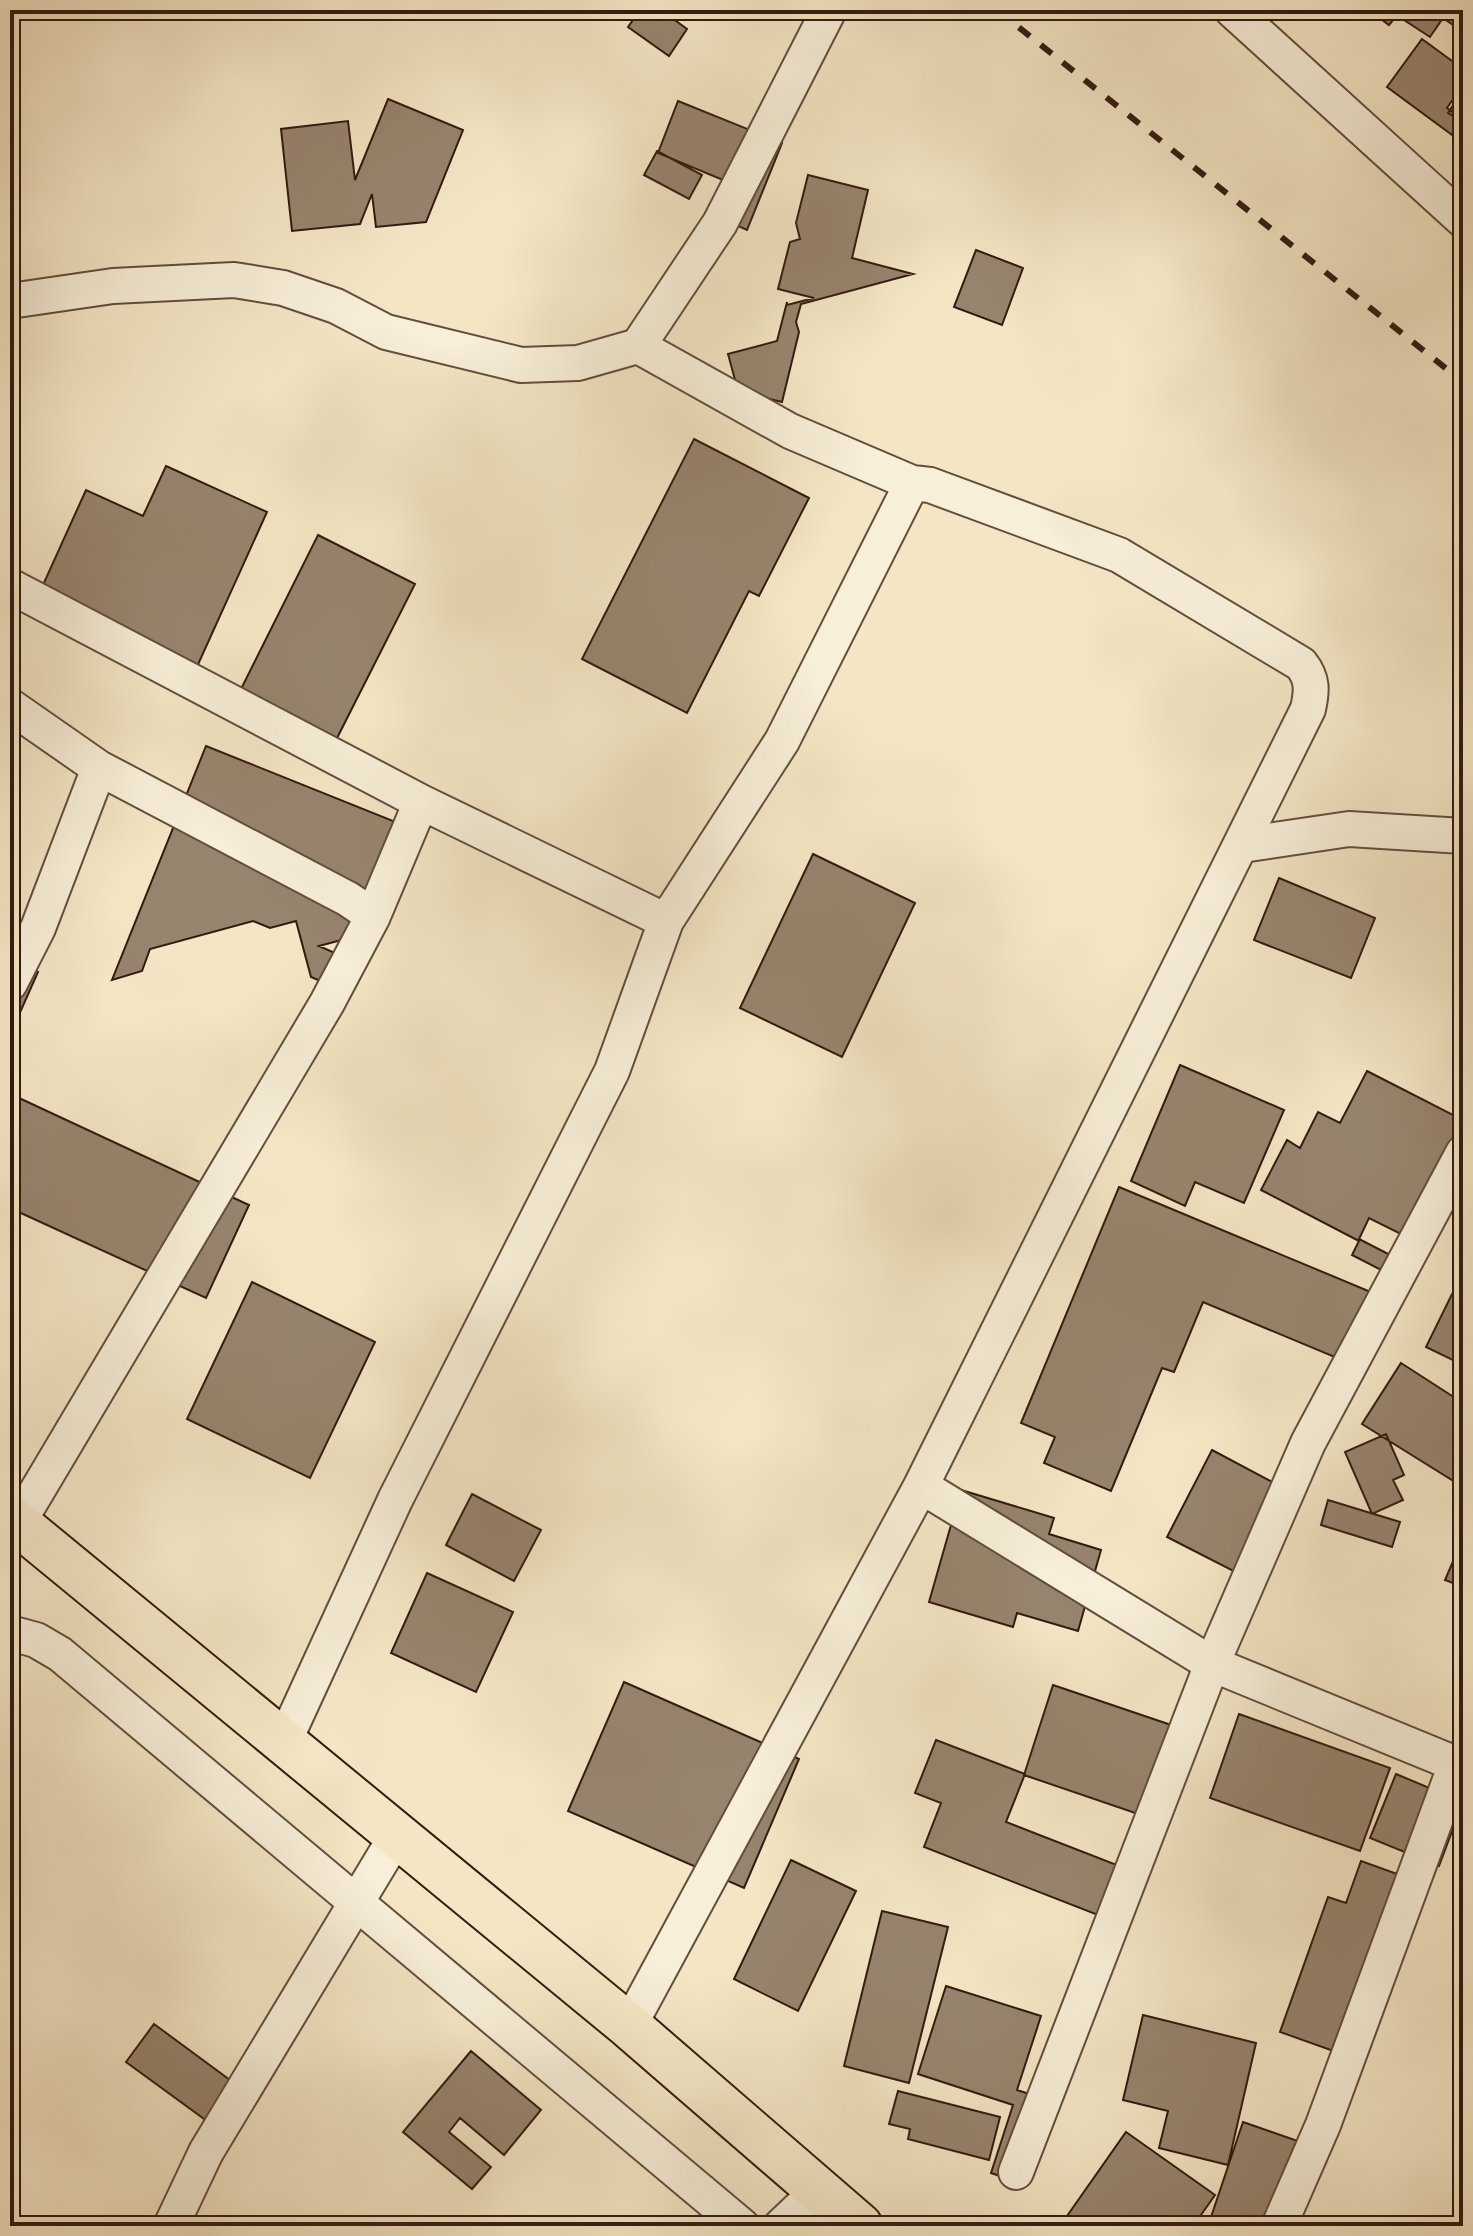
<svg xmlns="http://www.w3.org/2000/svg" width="1473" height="2236" font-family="'IM FELL Double Pica',serif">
<rect width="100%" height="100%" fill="#f4e6c5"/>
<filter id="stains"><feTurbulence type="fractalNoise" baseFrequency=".0025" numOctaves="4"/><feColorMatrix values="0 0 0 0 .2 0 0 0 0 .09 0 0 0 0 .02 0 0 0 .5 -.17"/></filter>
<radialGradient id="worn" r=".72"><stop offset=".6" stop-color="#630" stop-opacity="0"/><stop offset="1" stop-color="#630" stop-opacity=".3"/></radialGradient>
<path fill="#97846e" stroke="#331a10" stroke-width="2" d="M640,10h21l26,19 -18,27 -41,-29z
M1369,10h32l-12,15z
M1411,10h52v22l-20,-14 -13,19 -26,-17z
M1422,39l41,30v16l-16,23 16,12v23l-76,-56z
M1463,90v32l-15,-9z
M388,99l75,31 -37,92 -50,5 -4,-33 -12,30 -68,7 -11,-102 67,-8 7,59z
M678,101l104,42 -35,87 -32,-14 13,-34 -70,-29z
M657,151l45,24 -13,24 -45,-24z
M808,175l60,15 -16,68 61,16 -112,30 -5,18 3,10 -17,70 -44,-11 -10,-37 49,-13 10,-39v3l27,-7 -36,-9 12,-47 10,-3 -4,-16z
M976,250l47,18 -21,57 -48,-18z
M694,439l115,59 -50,98 -10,-5 -62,122 -105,-54z
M166,466l101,46 -71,157 -158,-73 48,-106 57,26z
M318,535l97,49 -80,158 -106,-29z
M206,746l212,85 -39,99 -60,16 18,8 -12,29 -14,-6 -15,-56 -26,7 -17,-7 -103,28 -8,22 -30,9z
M813,854l102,49 -73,154 -102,-49z
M1279,878l96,40 -24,60 -97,-38z
M10,959l28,13 -28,63z
M1180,1065l104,45 -40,93 -49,-21 -10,24 -54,-25z
M1367,1071l96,49v31l-46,91 -48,-24 -10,21 39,20 -7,16 -39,-20 7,-14 -98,-51 26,-50 13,8 18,-36 22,11z
M19,1098l230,107 -43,93 -196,-90v-89z
M1119,1187l259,108 -29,68 -146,-61 -29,70 -12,-4 -51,123 -67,-28 11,-26 -34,-14z
M252,1282l123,60 -65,136 -123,-59z
M1452,1294l11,5v66l-37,-18z
M1401,1363l62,40v77l-3,5 -98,-61z
M1386,1434l18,41 -11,5 10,20 -31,14 -27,-62z
M1212,1450l79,42 -44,86 -80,-41z
M961,1490l93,28 -5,16 52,16 -23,81 -61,-18 -4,14 -84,-25z
M472,1494l69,36 -27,51 -68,-36z
M1328,1500l72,22 -8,25 -71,-22z
M1463,1538v49l-18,-7z
M427,1573l86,39 -37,80 -85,-39z
M624,1682l175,77 -55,129 -176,-77z
M1053,1685l121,41 -30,90 -120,-41z
M1239,1714l151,54 -30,83 -150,-53z
M936,1740l89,34 -19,48 134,52 -19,50 -197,-77 17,-44 -26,-10z
M1396,1774l67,28 -24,64 -69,-28z
M791,1860l65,31 -58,120 -64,-32z
M1361,1861l64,23 -69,175 -76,-27 48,-135 18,6z
M882,1911l66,16 -39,156 -65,-17z
M946,1986l95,30 -24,74 36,12 -26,83 -36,-12 22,-68 -95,-31z
M1143,2015l113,28 -28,122 -69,-17 9,-37 -45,-11z
M154,2024l80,59 -27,38 -81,-59z
M471,2051l70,59 -37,45 -44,-37 -11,14 42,35 -19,22 -69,-57z
M898,2091l102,26 -11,43 -81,-21 2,-10 -21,-5z
M1243,2122l69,24 -27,80h-77z
M1126,2132l89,63 -14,20 15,11h-156z"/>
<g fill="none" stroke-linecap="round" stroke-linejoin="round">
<g stroke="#634d3d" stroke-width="38">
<path id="street" d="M1232,10l231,210
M10,301l103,-15 121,-6 49,8 53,18 50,26 135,33 57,-2 60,-17 82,-123 109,-213
M638,346l152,85 122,52
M10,586l411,216 245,119
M10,706l89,62 249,131 25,17
M1242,845l107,-16 114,7
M10,983l28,-55 61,-160
M921,1486l291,178 244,100 -133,361 -44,101
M18,1523l309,-520 46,-87 48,-114
M10,1633l26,7 24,14 682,572
M283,1744l112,-244 217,-429 54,-150 116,-180 130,-258 18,2 189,70 182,109c12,15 11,27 7,45l-387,777 -292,540
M1016,2172l196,-508 96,-221 155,-290
M171,2226l35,-74 191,-317
M781,2226l38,-36"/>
</g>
<g stroke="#331a10" stroke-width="48">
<path id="primary" d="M10,1517l619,509 231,200"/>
</g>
<use href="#street" stroke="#f8efd9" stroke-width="34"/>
<use href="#primary" stroke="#f4e6c5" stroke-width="44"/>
<path stroke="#331a10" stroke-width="6" stroke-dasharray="14 14" stroke-linecap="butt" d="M997,10l466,372"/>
</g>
<rect width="1473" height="2236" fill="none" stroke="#f4e6c5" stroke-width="40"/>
<rect x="12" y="12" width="1449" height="2212" fill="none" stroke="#331a10" stroke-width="4"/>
<rect x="20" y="20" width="1433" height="2196" fill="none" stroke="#331a10" stroke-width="2"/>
<rect width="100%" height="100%" filter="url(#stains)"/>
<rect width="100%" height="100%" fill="url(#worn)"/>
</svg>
